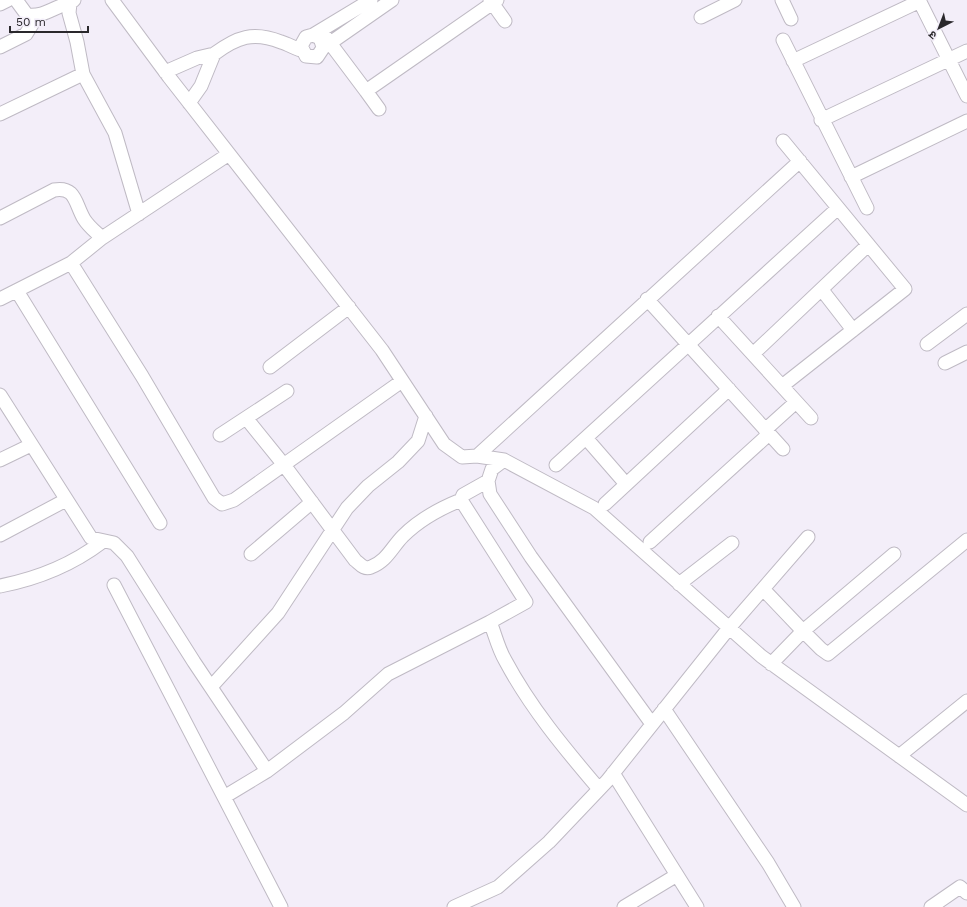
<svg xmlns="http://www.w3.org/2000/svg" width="967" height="907" font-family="'Work Sans','Noto Sans Devanagari',sans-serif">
<rect width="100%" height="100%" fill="#f3eef9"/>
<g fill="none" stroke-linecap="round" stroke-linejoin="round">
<g stroke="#bfbac4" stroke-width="15">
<path id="minor" d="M16,0l11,15c18,2 26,-8 43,-12
M74,0l-4,3 -1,10 8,29 6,32 32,59 24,81
M112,0l57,77 213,273 62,94 18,13 15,-1 27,4 90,48 167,148 206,149
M490,0l15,21
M782,0l9,19
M919,0l48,96
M0,4l8,-4
M701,17l34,-17
M321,31l45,60 131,-91
M313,35l58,-35
M783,40l84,168
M0,47l26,-13 11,-18
M323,47l-3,-9 -7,-3 -7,2 -5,9 5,10 11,1 6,-9 69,-48
M214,54c23,-17 39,-23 67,-12 7,2 13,6 20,8
M793,61l127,-60
M165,72l32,-14 17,-4 -13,32 -12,17
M366,91l13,18
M0,114l83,-40
M821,120l146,-69
M851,177l116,-56
M0,218l54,-28c22,-4 21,14 30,29 5,8 12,13 18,19
M71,263l71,113 72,122 8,6 12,-4 168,-119
M822,290l31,40
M17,291l143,232
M0,299l71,-36 31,-25 127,-84
M647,299l136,150
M718,316l93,102
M927,344l40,-30
M753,354l115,-109
M945,363l22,-11
M270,367l79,-60
M782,386l123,-97 -122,-148
M0,395l91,143 23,5 13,13 67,106 73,109
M246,418l38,47 71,95c5,4 9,10 16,7 16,-6 21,-20 32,-31 16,-16 38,-28 58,-36
M765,430l31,-28
M220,435l67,-44
M586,438l40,46
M477,456l323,-295
M0,460l31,-15
M504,460l-12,9 -4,12 2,13 41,63 121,167
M556,465l282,-257
M488,481l-25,14 -2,5 65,102 -36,20
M605,504l124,-115
M0,535l66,-35
M650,542l119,-108
M251,554l61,-52
M679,584l53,-41
M114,585l110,212
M0,586c36,-7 73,-22 102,-44
M763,589l40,42 91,-77
M771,664l32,-33 18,18 7,5 139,-114
M211,687l67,-74 69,-105 21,-22 30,-24 20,-21 8,-25
M664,709l104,154 26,44
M899,756l68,-55
M613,773l84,134
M281,907l-57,-110 43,-26 77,-58 44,-39 102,-52c5,12 8,26 15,38 25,47 59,88 94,129
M454,907l44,-20 51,-45 58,-61 122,-153 79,-91
M624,907l53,-32
M931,907l29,-20 7,6"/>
</g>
<use href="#minor" stroke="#fff" stroke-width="13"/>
</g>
<g transform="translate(939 28) rotate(222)" stroke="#f3eef9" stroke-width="3" paint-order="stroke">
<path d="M0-3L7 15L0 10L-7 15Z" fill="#2a282c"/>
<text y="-6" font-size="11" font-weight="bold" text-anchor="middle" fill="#2a282c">उ</text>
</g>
<path d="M10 26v6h78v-6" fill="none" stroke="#2a282c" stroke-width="2"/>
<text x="16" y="26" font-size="12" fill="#2a282c" stroke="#f3eef9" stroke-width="3" paint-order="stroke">50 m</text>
</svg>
